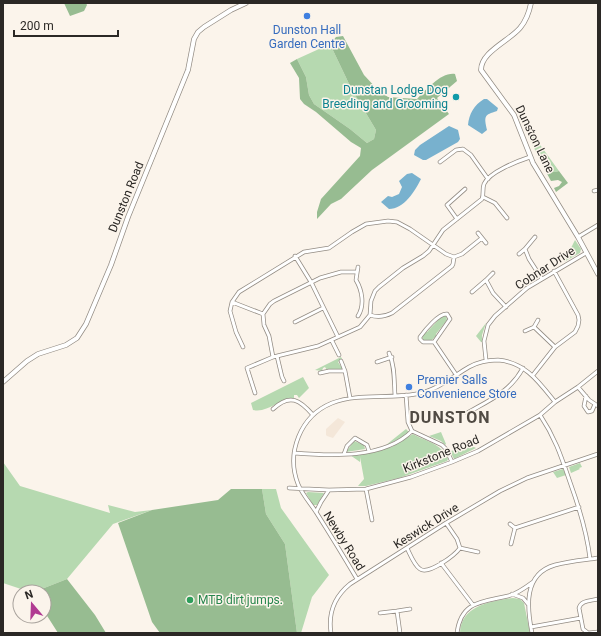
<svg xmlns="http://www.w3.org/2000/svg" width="601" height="636" font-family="Roboto,sans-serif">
<rect width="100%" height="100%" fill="#fbf4eb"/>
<path fill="#f4e7d9" d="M338,418l7,4 -12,16 -6,-2 -1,-1v-6z"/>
<path fill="#b6d9b0" d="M330,44l21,44 25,42 -2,9 -7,4 -17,-14 -36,-25 -5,-9 -3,-18 -9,-18z
M533,135l26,36 -4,1 -10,-2 -17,-34z
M575,240l6,9 -1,4 -16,9z
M442,316h4l1,4 -11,14v2l-4,4 -6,1 -3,-1 -1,-4 3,-4h2z
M486,323l-4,12v7h-1l-5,-6z
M341,357l1,2 -4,3 4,6 -1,2h-14l-2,-3 -2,1 -1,3 -7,-1z
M303,377l6,11 -10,10 -2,-3h-3v3c-15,1 -26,15 -41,12l-2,-7z
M406,429l3,3 -8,6 -15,7z
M441,432l5,12 -1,1 -4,-4 -12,-5z
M413,434c14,8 28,9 35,25l-1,2 -48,17 -33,8h-8l6,-7 -4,-22v5l-10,-7 8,-1 1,2 1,-2 32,-7z
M354,441l10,4 1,4 -19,3z
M474,447l2,1 -22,11 -4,-8z
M3,462l17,24 90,27 -2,-8 27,7 17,-2 -39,14 -46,55 -33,13h-4l-27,-9z
M580,463l2,4 -3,1 1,1 -9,4 -2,-6z
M563,469l3,6 -9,3 -4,-6z
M262,489h14l5,19 48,67 -17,22 -11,36h-4l-12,-89 -19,-30z
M308,492l16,1 -7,12h-4l-7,-12z
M513,598l7,1 4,4 6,30h-70c1,-28 31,-32 53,-35z"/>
<path fill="#97bc91" d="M64,3h22l1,2 -3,6 -14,5z
M343,36l21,39 13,14 11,8 29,2c9,-9 24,-27 38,-25l2,7 -20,17 12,16 -77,56 -31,29 -10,5 -14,15v-7l4,-13 39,-43 1,-8 -10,-6 -35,-30 -12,-8 -4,-5 -1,-21 -9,-15 7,-4 9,18 3,18 5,9 36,25 17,14 7,-4 2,-9 -25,-42 -21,-44 6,-7z
M545,170l10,2 4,-1 9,12 -12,9 -2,-4 5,-2 3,-4 -4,-2 -7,1z
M231,489h31l4,25 19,30 12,89h-137l-8,-11 -34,-99 34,-13 66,-10z
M67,579l28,36 11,18h-48l-14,-22v-19h-10z"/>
<path fill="#78b1ce" d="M484,99h3l11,9 -1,3c-13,4 -13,5 -10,19l-5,4 -14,-9c1,-11 6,-20 16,-26z
M449,126l9,4 2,9 -2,3 -32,18h-3l-9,-5 1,-5 5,-5z
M412,173l9,6c-6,12 -17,30 -32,30l-8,-7 7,-6 4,1 7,-3 3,-7 -3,-6 8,-7z"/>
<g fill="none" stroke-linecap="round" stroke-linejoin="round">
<g stroke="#938c84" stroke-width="4.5">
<path id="street" d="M440,162l16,-12 7,-1 8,6 17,24
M594,191l4,-1
M483,197l12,6 12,15
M457,219l-10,-14 18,-16
M478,233l8,10
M535,237l-10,12 4,10 13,20
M578,237l20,-12
M519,254l6,-5
M295,256l16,26 27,55
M358,267l-2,13c6,10 9,25 2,36
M493,273l-7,7 7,13 13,14
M472,292l14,-12
M232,302l31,12
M370,315c8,3 14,2 22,-2l60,-47 1,-2 1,-7
M295,322l28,-14
M534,327l4,-7
M525,331l9,-4 21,20
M332,341l7,14
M434,342h-11l-3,-3v-2c5,-7 19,-24 27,-23l3,5 -16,23 23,34
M243,347l-7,-15 -6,-21 2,-9 7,-10 65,-40 25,-4 23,-16 14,-8 22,-3 9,1 13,7 36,25 8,3 8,-3 20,-16
M389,353c6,13 5,28 6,42
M277,356l5,21 2,4
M273,357l-4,-21 -5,-11 -1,-11 7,-10 4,-3 46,-23 21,-6h15
M486,360l-2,-19 4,-16 7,-9 32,-28 59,-35
M341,361l4,10 5,27
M377,362l15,-5
M320,373l9,-2h16
M533,375l22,-28 20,-15 3,-6 1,-6 -1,-5 -24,-44
M578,387l11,13 9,6
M255,393l-8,-25 26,-11 45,-11 42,-19 10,-12 1,-14 4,-10 4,-4 24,-19 20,-12 6,-5 14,-21 39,-31c2,-5 0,-10 2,-15 5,-12 34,-23 46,-27
M406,395l2,27 4,9 30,14 4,4 6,13
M586,396l-2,10 4,6 4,-1 3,-7
M273,409c17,-16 27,-9 40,6
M467,413c23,-13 43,-21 56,-45
M540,415c16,24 22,44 31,70 9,25 16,48 19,74
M294,453c37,3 90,6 118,-22
M344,454l3,-8 8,-8 12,7 2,6
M289,488l40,2 37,-1 45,-12 41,-15 26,-11 62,-36 15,-13 23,-15 20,-16
M366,489l6,31
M316,512l5,-10 8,-12
M510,524l5,4 -4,16
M515,528l64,-21
M407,548c3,6 7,17 13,21 9,6 35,-14 40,-21l-3,-9 -11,-16
M460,548l18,4
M441,563l32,42
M357,579c-13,-22 -27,-45 -41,-67 -6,-9 -14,-18 -18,-28 -12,-31 2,-68 34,-81 26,-10 56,-4 84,-9 20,-3 36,-17 53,-27 9,-5 19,-7 29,-7 27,2 41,22 57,42
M512,594l11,4 5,6
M598,599c-7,2 -17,1 -19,9l4,21 5,4 10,-1
M397,611l13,-2
M380,613l17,-2 3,22
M531,627l50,-9
M331,633c-3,-20 3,-36 19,-49l96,-61 54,-32 27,-13 71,-24
M457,633c4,-32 25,-31 51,-37 9,-2 17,-8 25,-14
M532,633c-5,-25 -9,-59 23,-68 14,-4 29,-5 43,-7"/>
</g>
<g stroke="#938c84" stroke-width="5.5">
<path id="secondary" d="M531,3c-2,10 -5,18 -11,25 -11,13 -39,24 -39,42l33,45 19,48 45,74 20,37
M3,382l24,-21 11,-7 28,-9 11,-7 9,-14 25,-59 17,-48 60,-147 6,-31 4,-7 6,-5 27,-17 15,-7"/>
</g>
<use href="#street" stroke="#fff" stroke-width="3"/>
<use href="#secondary" stroke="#fff" stroke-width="4"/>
</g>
<g fill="#3f7fe0" stroke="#fbf4eb" stroke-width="1.5">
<circle cx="307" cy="16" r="4"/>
<circle cx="409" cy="387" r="4"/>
</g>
<circle fill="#0f9aa8" stroke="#fbf4eb" stroke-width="1.5" cx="456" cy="97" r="4"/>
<circle fill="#2e9e5b" stroke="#fbf4eb" stroke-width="1.5" cx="190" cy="600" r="4"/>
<g text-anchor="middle" stroke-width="3" stroke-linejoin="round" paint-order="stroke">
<g font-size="12" fill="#366cbe" stroke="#fbf4eb">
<text x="307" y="34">Dunston Hall<tspan x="307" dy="14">Garden Centre</tspan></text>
<text x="417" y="384" text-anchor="start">Premier Salls<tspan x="417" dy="14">Convenience Store</tspan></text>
</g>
<g font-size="12" fill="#0d838f" stroke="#fbf4eb" text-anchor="end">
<text x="448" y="94">Dunstan Lodge Dog<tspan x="448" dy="14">Breeding and Grooming</tspan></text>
</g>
<g font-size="12" fill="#2b2825" stroke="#fbf4eb">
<text transform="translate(535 139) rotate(64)" y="4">Dunston Lane</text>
<text transform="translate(126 197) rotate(-68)" y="4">Dunston Road</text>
<text transform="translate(545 268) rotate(-33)" y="4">Cobnar Drive</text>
<text transform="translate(441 454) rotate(-22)" y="4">Kirkstone Road</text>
<text transform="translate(426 526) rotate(-32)" y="4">Keswick Drive</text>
<text transform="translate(344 541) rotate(58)" y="4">Newby Road</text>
</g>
<g font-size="12" fill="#27864d" stroke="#fbf4eb" text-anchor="start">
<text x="198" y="604">MTB dirt jumps.</text>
</g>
<g font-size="16" font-weight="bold" letter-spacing="1" fill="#504a43" stroke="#fbf4eb">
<text x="450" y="423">DUNSTON</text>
</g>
</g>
<rect width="601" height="636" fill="none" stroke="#2b2825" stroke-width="8"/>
<g transform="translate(32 604) rotate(341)"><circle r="19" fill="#fbf4eb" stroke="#a8a29c"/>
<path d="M0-3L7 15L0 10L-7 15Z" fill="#b13b92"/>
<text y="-6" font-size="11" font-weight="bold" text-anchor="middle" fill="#2b2825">N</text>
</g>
<path d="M14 30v6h104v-6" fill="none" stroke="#2b2825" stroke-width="2"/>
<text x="20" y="30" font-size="12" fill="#2b2825" stroke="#fbf4eb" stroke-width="3" paint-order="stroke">200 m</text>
</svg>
